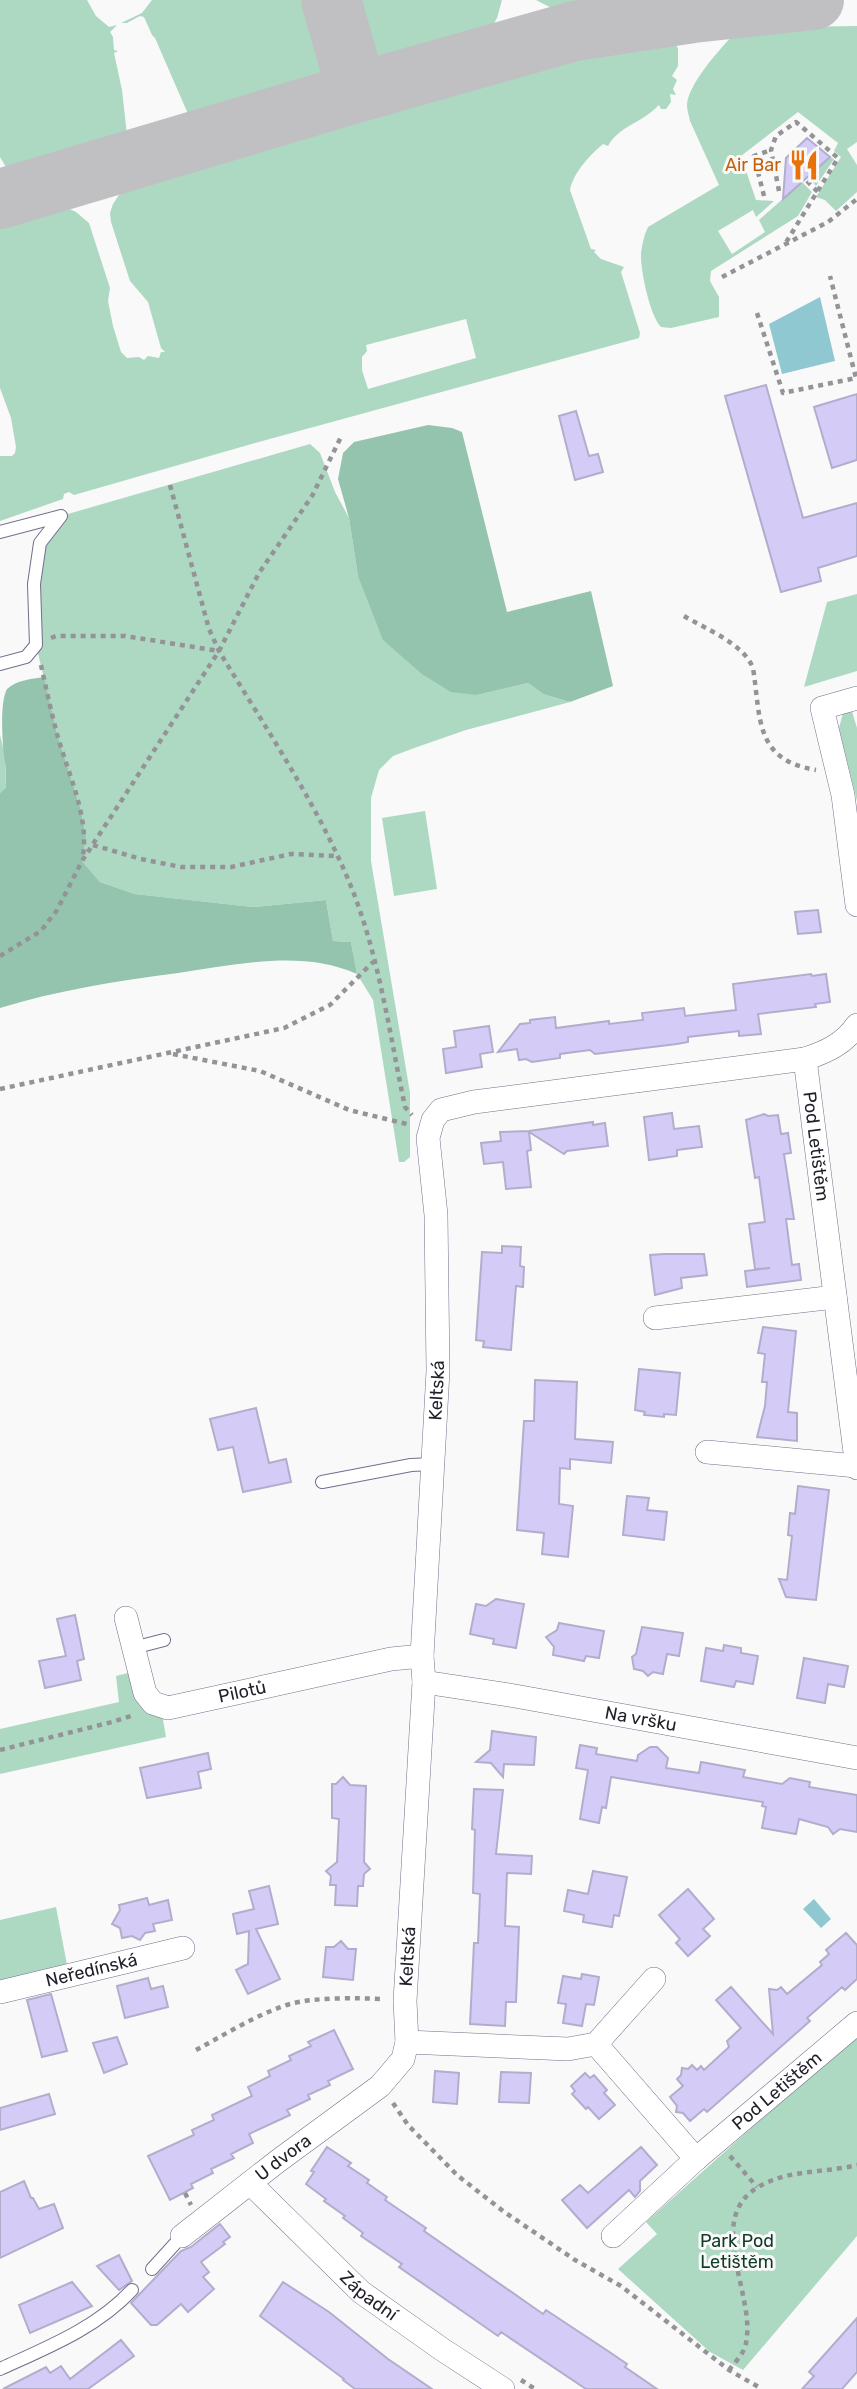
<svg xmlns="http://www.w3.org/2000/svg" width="857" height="2389" font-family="Rubik,sans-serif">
<rect width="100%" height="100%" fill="#f9f9f9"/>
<path fill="#add8c2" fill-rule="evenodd" d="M0,0h87l9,16 13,11 8,-2 -7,7 3,5 1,13 4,1 -4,2 8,37 6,54 4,4 -111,33 -12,-9 -9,-15z
M152,0h158l19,58 1,32 -135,40 -40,-92 -3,-3 -8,-18 -4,-1 -13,7h-6l21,-10z
M350,0h152l-5,18 -16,28 -87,26 -25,-19z
M536,0h165l-130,18z
M857,26v116l-10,7 10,16v27l-21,19 -11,-11 -9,-3 25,-40 -7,-6 4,-8 -40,-31 -57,44 15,44 18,1 -18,16 -3,-7 -35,21 14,23 33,-22 -6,-12 43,-38 10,10 -14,24 -87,55 -1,10 9,16v20l-48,11 -10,-1c-11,-11 -21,-58 -20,-74 1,-8 3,-18 7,-26l71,-42 -29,-64c-1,-5 -3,-11 -3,-16 1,-21 33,-56 47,-71l54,-7z
M652,33l15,3 11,12v18l-6,10 5,4 -4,9 3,6 -6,-1 1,8 -5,7h-5l-2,-4c-18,19 -39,20 -51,41l-5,-2c-13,11 -30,29 -33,46l21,59 5,1 -2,2 7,7 23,8 -3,5 19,61 -1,5 -384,105 -181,52 -5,-3 -5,2 -1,5 -63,22v-65h12l3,-3 1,-6 -5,-29 -11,-30v-177l45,-14 31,15 13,11 21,65 -2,13 5,25 8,26 6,6 12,-1 5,3 4,-4 11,2 2,-6h4l-4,-4 -13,-46 -18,-21 -19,-59 -1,-9 3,-9 19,-29 31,-12 124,-34 46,-16 232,-68zM466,319l10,39 -108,31 -6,-19v-13l5,-6 -1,-6z
M830,157l4,2 -18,27 -8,-9z
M310,444l10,9 15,39 14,26 9,58 119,119 51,-12 15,11 27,8 -104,28 -49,17 -24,9 -14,14 -8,28v63l39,232v64l-6,5h-5l-26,-162 -16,-26 -6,-32 -18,-1 -7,-41 -73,7 -118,-13 -35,-12 -18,-21 4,-24 -5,-27 -24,-77 -21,-88 4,-102 21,-27z
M857,594v77l-53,16 23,-85z
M851,708l6,20v73l-18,-73 4,-15z
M0,735l5,20 1,34 -6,4z
M425,811l12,78 -43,7 -12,-78z
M132,1672l30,42 4,23 -166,37v-45l119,-27 -3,-26z
M56,1907l12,63 -68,17v-67z
M857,2034v202l-114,134 -33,-18 -92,-83 39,-35 -11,-12z"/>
<path fill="#94c4ad" d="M428,425l24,3 10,4 45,180 84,-21 22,95 -43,16 -27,-8 -15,-11 -51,12 -26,-3 -29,-18 -39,-34 -25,-64 -9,-58 -11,-39 5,-26 11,-11z
M44,677l13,56 24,77 5,27 -4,24 18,21 35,12 118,13 73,-7 7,41 18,1 6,32c-56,-25 -121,-9 -179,-1 -60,8 -120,17 -178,35v-215l6,-5c0,-11 0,-22 -2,-33 -2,-17 -4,-53 3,-66 10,-9 24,-10 37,-12z"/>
<path fill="#90c8d2" d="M820,297l15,64 -53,13 -13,-50z
M814,1899l17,20 -10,9 -18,-19z"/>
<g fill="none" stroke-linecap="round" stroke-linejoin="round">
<path stroke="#c0c0c2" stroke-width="60" d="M331,0l20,70 9,12 21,4
M0,199l359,-107 216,-61 118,-18 121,-13"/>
</g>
<path fill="#d4ccf7" stroke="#b3adcd" stroke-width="2" d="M807,138l23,19 -47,42 3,-41z
M766,385l37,133 54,-15v53l-39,12 3,13 -40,11 -56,-196z
M857,394v66l-25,8 -18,-61z
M576,411l13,45 9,-2 5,18 -28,8 -16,-64z
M818,910l3,22 -23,2 -3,-22z
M811,974l1,2 14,-2 4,28 -15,2 1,3 -58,7 3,20 -22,2v-5l-51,6v5l-11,2 -82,10 -5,-4 -30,4v4l-28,4 -6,-3 -7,1 -2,-11 -19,3 22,-28 10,-1v-3l25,-3 1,11 53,-7v3l34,-4 -1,-7 42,-5 1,8 51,-6 -3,-26z
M489,1026l4,26 -13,2 2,13 -36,6 -3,-24 13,-2 -2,-16z
M672,1113l2,16 25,-3 3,21 -25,3v6l-28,4 -5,-43z
M764,1114l4,2 10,-1 3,19 7,-1 3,20 -7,1 10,65h-8l6,46 7,-1 2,16 -54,7 -2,-16 25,-3 -15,1 -6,-45 16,-2 -6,-45 -4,1 -9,-58z
M593,1122v3l12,-2 3,23 -41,5 -3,3 -35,-22 2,18 -4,1 4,36 -25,2 -3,-27 -19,2 -3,-21 20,-2 -1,-9 29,-1z
M502,1246l19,1 -1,19 4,1 -1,20 -7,-1 -5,64 -28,-3 1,-6 -8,-1 6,-88 20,1z
M664,1254h40l3,21 -26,3 1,10 -27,7 -5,-40z
M763,1327l33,4 -8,81 9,1v28l-40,-4 8,-31 2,-24h-5l3,-28 -7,-1z
M639,1369l41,4 -4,42 -12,-1v3l-20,-2 1,-3 -10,-2z
M535,1380l42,2 -2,57 38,3 -2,21 -41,-4v10l-10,-1 -1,36 14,2 -5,51 -26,-3 2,-21 -27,-3 7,-109h10z
M256,1408l13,55 17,-4 5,23 -48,10 -10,-45 -15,3 -8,-31z
M798,1486l31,4 -13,110 -30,-3 -7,-18 8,1 5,-44 -4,-1 2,-22 5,1z
M627,1496l22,2 -2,12 20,2 -3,28 -41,-5z
M496,1599l28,5 -8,44 -23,-4 1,-5 -24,-5 6,-30 10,2z
M75,1615l9,44 -7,2 4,19 -36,8 -6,-27 27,-5 -9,-37z
M559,1623l45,8 -5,27 -13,-2 -2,5 -31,-6 1,-8 -8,-10 11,-7z
M642,1627l41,6 -4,23 -12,-2 -4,20 -10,-2 -5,4 -5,-5 -9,-2 -2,-12 4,-3z
M724,1645l17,3v5l17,3 -5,28 -17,-3 -2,6 -33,-6 5,-33 17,3z
M804,1658l44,8 -4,21 -16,-3 -3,19 -28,-5z
M492,1731l44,6 -2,28 -30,-1 -1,13 -12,-14 -15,-1 14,-12z
M580,1745l17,3 -1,6 41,7 1,-6 12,-8h7l11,11 -2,10 33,5 2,-11 44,8 -2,7 39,7 8,-6 20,4 -1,5 48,8v37l-17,-3 -7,5 -5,-7 -29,-8 -3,15 -34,-6 4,-21 -4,-1 1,-4 -152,-25 -5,31 -4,-1 -3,16 -19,-4 8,-49 -12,-2z
M208,1753l3,16 -13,3 3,16 -54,10 -7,-30z
M343,1777l7,8 16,1 -2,76 6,7 -6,5 -1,12h-5l-1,20 -22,-1 1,-20h-6l1,-9 -5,-5 11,-9 2,-43 -7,-1v-34h4z
M474,1789l29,1 -7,64 36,2 -1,18 -24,-1 -2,53 14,1 -3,75h-10l-1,24 -35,-2 4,-81h4l2,-49 -7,-1 2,-63 -3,-1z
M593,1871l34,6 -8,39 -5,-1 -2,12 -29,-5 1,-7 -20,-4 4,-21 20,4z
M269,1886l9,38 -22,5 24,50 -32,15 -12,-24 12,-6 1,-33 -12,3 -4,-20 21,-5 -5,-18z
M688,1889l26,30 -11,10 7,7 -22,20 -12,-13 4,-4 -21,-24z
M147,1898l2,7 19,-5 4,20 -19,4 2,7 -10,2 -5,7 -8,-4 -10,2 -2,-10 -8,-4 8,-14 -1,-5z
M846,1933l11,12v34l-12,11 -3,-3 -35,31 3,3 -103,91 -3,-3 -14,12 -7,-8 -7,-1 1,-6 -7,-9 13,-11 -6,-7 4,-4 1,-7 6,1 4,-4 5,5 4,-4 3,4 25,-23 -2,-6 14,-13 -25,-28 15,-13 42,47 -4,-45 8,1 4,-3 6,7 35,-29 -2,-3 9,-8 -3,-4z
M341,1941l7,8h8l-3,31 -30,-3 3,-30h8z
M582,1974l17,3 -5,28 -8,-1 -4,22 -19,-3 3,-19 -8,-1 5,-27 18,3z
M148,1978l3,11 12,-3 5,21 -43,11 -8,-32z
M51,1994l16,57 -25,6 -15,-57z
M334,2030l19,39 -25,12 2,4 -22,10 2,4 -23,11 3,5 -41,19 4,9 -22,11 3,4 -23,11 2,4 -22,11 2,4 -23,12 -22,-44 46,-21 -2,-5 22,-10 -2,-5 40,-19 -4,-9 22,-11 -2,-5 23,-11 -2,-4 22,-10 -3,-4z
M117,2037l10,27 -23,9 -11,-30z
M435,2071l24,2 -2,31 -24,-2z
M501,2072l30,1 -2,30 -30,-1z
M585,2073l5,5 4,-3 13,15 -3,3 11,12 -16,14 -11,-12 -2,2 -14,-15 3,-3 -4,-5z
M49,2094l6,20 -55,16v-22z
M327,2147l24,16 -3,3 21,14 -2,3 20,14 -2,3 41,28 -2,3 119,83 3,-4 62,41 19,13 -2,3 32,22h-71l-85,-57 -3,4 -99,-69 3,-3 -41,-28 2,-3 -20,-15 2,-2 -21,-15 2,-2 -20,-15 8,-12 -3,-1z
M641,2147l16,18 -17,16v10l-5,6 -6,-7 -42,38 -25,-28 18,-15 8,8z
M24,2181l7,17h2l6,11 15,-5 9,24 -63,30v-66z
M220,2224l10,13 -7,5 2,2 -24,18 8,10 -6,5 11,12 -26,23 -7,-8 -24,21h-6l-20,-22 50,-52 10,-4z
M119,2255l13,26 -13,9 -22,-24z
M72,2282l20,24 -62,27 -11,-28z
M283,2282l46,30 59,47 44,30h-77l-12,-9 1,-1 -84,-63z
M857,2318v54l-15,17h-40l12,-13 -5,-4z
M121,2340l13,16 -46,33h-85l43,-22 4,6 11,-7 9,13z"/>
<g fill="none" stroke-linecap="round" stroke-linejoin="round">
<g stroke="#746e8c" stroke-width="14">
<path id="service" d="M0,532l61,-16
M0,664l26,-7 10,-12 -2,-61 6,-41 21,-27
M322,1482l89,-17 22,-1
M133,1648l31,-8
M152,2269l30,-33
M0,2369c46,-21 97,-41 132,-79"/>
</g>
<g stroke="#746e8c" stroke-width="24">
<g id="minor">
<path d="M857,698l-35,10 21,87 14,110"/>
<path id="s1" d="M805,1059l52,409"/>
<path d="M655,1318l180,-21"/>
<path d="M707,1452l150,14"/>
<path id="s2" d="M126,1618l19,75 8,10 15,5 223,-49 31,-3"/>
<path id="s3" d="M424,1682l91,14 342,62"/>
<path id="s4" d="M0,1992l183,-44"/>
<path d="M407,2042l161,7 28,-5 100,115"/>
<path d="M596,2044l58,-65"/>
<path id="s5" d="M250,2183l111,109 82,58 60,39"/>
<path id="s6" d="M182,2236l96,-75 102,-75 23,-27 4,-17 -2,-41 19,-319 -2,-26 16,-285 -2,-156 -8,-77 5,-18 8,-10 33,-8 331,-43c21,-7 39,-15 52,-34"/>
<path id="s7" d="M613,2236l83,-77 161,-136"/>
</g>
</g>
<path stroke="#949398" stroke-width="4.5" stroke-dasharray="5 5" stroke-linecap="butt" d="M807,181l11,11
M779,191l-8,-41 5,-14 20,-14 42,36 -53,86
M764,196l-10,-40 17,-6
M722,277l106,-55 29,-23
M757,313l26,80 73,-15 -26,-102
M170,485l39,144 10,22c46,76 103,160 135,243 26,68 36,142 51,213l7,8
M684,616c22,13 60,28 69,52 8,50 1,92 63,102
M51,638l5,-2h69l94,15
M41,665c5,23 10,46 16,69 11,40 32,81 26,122
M93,845l48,14 40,8h50l60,-13 46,2
M0,956l41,-25 16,-21 25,-49 137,-210 40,-78 53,-77 30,-61
M173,1054l87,17 89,39 62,15
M0,1089l284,-61 46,-23 43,-43
M0,1750l112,-28 22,-7
M196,2050c30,-16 61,-36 94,-46 25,-7 68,-6 93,-5
M393,2103l15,22 49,50 46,36 72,49 46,26 108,84 33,19
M730,2156l27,31
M185,2193l6,12
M729,2370c6,-8 15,-16 17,-27 11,-52 -51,-135 27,-163 26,-10 57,-8 84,-15
M521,2380l14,9"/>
<use href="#service" stroke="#fff" stroke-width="12"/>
<use href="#minor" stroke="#fff" stroke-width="23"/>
</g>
<defs>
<g id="restaurant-bare" transform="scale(2.415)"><path d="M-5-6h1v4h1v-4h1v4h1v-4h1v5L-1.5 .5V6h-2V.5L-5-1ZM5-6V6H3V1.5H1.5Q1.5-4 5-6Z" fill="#e8710a" stroke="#f9f9f9" stroke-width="2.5" paint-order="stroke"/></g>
</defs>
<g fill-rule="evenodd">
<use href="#restaurant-bare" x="804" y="165"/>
</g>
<g text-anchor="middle" stroke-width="6" stroke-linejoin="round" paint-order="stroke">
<g font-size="18" fill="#c56008" stroke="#f9f9f9" text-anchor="end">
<text x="781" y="171">Air Bar</text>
</g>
<g font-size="18" fill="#221f2b" stroke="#f9f9f9">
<text dy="6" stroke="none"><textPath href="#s1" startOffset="88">Pod Letištěm</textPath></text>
<text dy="6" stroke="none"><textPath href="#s6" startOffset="954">Keltská</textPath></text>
<text dy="6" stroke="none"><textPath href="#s2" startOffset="182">Pilotů</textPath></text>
<text dy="6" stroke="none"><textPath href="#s3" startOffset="220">Na vršku</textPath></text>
<text dy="6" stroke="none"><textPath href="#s6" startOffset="387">Keltská</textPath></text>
<text dy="6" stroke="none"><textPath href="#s4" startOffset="94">Neředínská</textPath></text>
<text dy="6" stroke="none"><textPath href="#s7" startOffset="219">Pod Letištěm</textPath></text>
<text dy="6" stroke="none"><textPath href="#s6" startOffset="128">U dvora</textPath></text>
<text dy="6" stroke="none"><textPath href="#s5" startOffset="164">Západní</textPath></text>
</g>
<g font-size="18" fill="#103928" stroke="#f9f9f9">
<text x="737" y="2247">Park Pod<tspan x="737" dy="21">Letištěm</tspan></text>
</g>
</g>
</svg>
